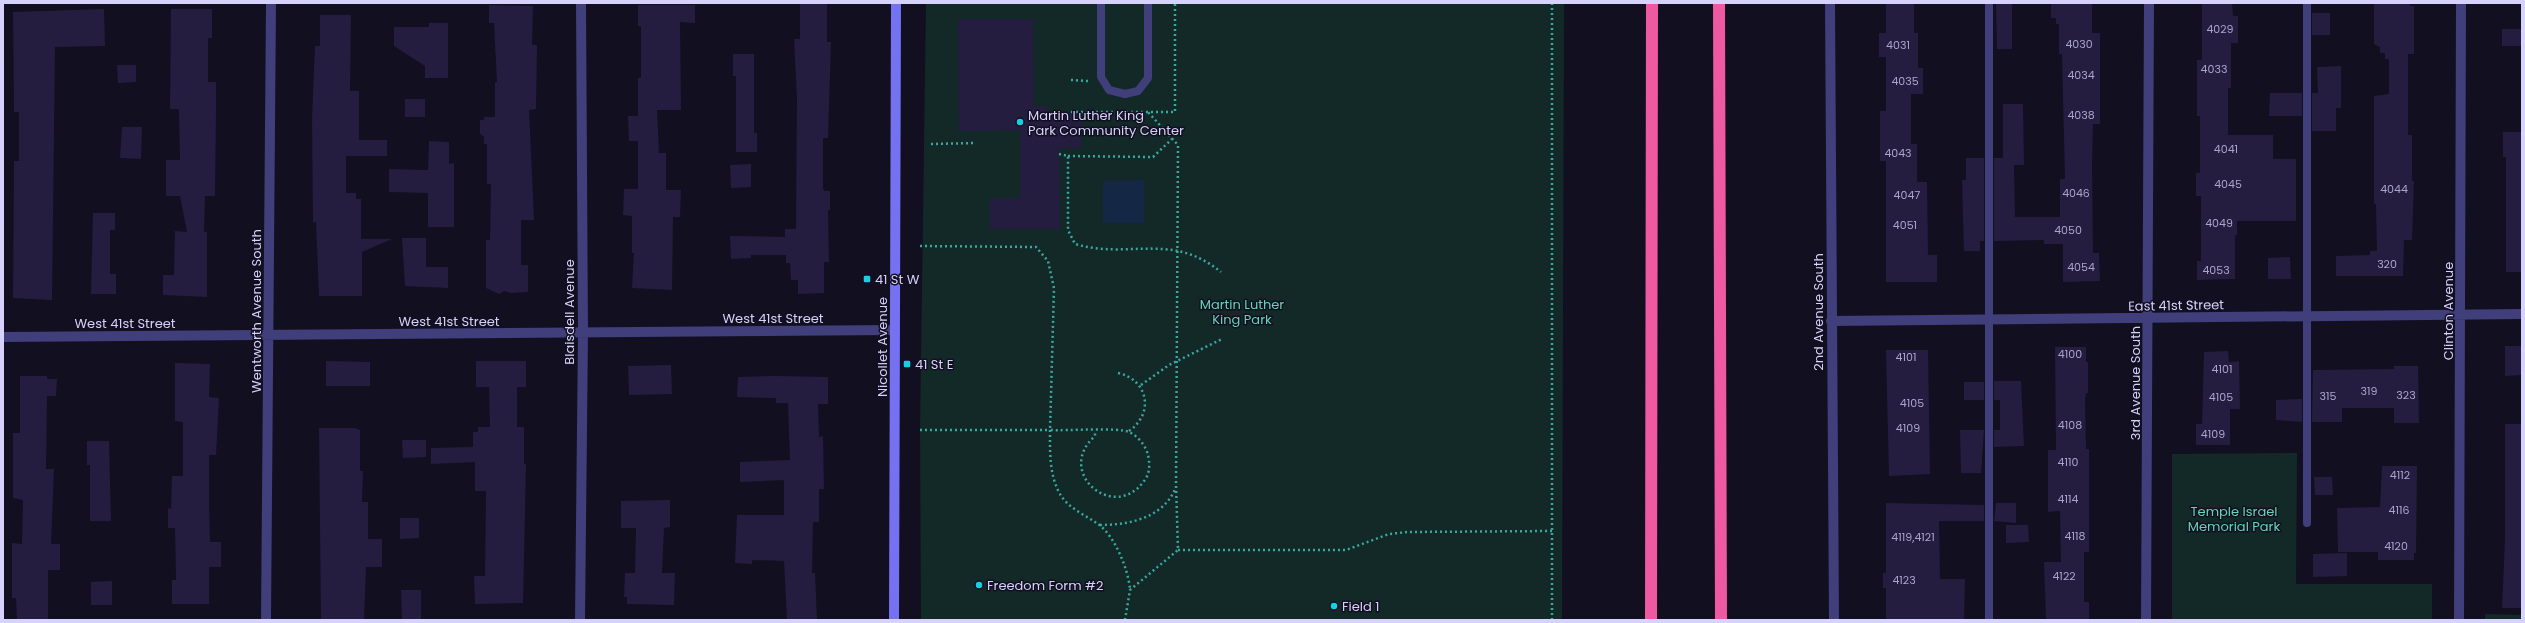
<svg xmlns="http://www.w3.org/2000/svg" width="2525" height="623" font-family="Poppins,sans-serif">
<rect width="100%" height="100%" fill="#120f20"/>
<path fill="#132928" d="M926,3h638l-2,617h-641l-1,-190z
M2297,453l-1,131h136v36h-260v-166z
M2485,614l37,1v5h-37z"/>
<path fill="#142745" d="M1144,180v43h-41v-42z"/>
<path fill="#241d3f" d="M1886,3h28v30h4v35h5v26h-12v50h6v38h10l1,73h9v27h-51v-121h-6v-50h6v-54h-7v-24h7z
M1996,3h16v46h-15z
M2051,3h41v30h8v91h-7l-1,40 1,89h6l1,28 -37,1v-38h-19v-4l-50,1v-83h9v-54h20l1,61h-10l1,52h45v-38h5l-3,-125h-3v-30h-3v-6h-5z
M2202,3h30l1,13h5v27h-7v45h-3v47h45v24h23v62h-59v14h-2v44l-38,1v-19h4v-65h-5v-23h4v-57h-3v-56h5z
M2374,3h36v3h4v48h-6v81h4v46h2l-2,59h-8l-1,36h-67v-20l34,-1v-4h7l-1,-47h-2v-108l15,-2v-35h-4v-6h-5v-6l-6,-3z
M800,4h27v38h4l-3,96h-5v50l1,3h6v19h-2l1,52h-5v31l-26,1v-14h-7l-1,-17h-4v-8h-35v3l-20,1 -1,-23 55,1v-8h11l1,-131 -3,-59h6z
M489,5l44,1 -1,39h5l-1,64 -7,1 5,110h-13v45h7v27l-17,1 -7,-2 -5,3 -13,-6v-48h4l1,-56h-4v-40h-3v-7l-4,-3v-14h4v-3h11v-35h2l-3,-59h-5z
M638,5h57v18l-15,-1 1,88h-24l2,43h7v37h15l-1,27h-7l-1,73 -40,-2 2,-35h-2v-37l-9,-1 1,-26h14v-48h-9l-1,-25h10v-38h3v-52h-3z
M104,9l1,37 -50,1 -3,253 -39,-2 1,-137h5v-49h-5l-1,-100z
M171,9h41v29h-4v44h8v28l-1,86h-10l-1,36h3v65l-44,-2v-20h11l1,-44 12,1 -7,-36h-14v-36h14l-1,-49 -1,-2h-8z
M2312,13h18v22h-18z
M320,15h31l-1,76h9v49h28v16h-41v37h10v6h5v40h31l-30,13v44h-43l-3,-74h-3l-1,-103 3,-73h5z
M958,19h75l1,87h13v7l34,-1v36h-22l1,81h-70v-31h30v-68l-61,1z
M429,23h19v55h-23v-12l-31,-20v-19h35z
M2502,29h20v17h-20z
M733,54h21v79h3v19h-21v-76h-3z
M117,65h19v17l-18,1z
M2341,66v42h-5v23h-24v-38h6l-1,-26z
M2270,93h32v23h-33z
M405,99h20v18h-20z
M122,127h20l-1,32 -21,-1z
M2503,132h19v140h-16v-115h-3z
M429,141l20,1v22l5,-1v64h-26v-34l-39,-1v-23l39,1z
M1966,158h18v83h-4v10h-16l-2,-71h4z
M751,164v23l-20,1 -1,-23z
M93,213h22v17h-5v44h6v20h-25z
M402,238h24v29h22v21l-43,-2z
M2290,257l1,22h-23v-21z
M2505,346h17v29l-17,1z
M2055,347h31v15h2v31h-2l-1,7 1,49h3v103h-5v50h5v18h-43l-2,-58h17l-1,-51 -12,1v-62h8z
M1886,350h42l2,124 -41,2z
M2228,351l1,11 10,-1 1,48h-10v36h-34v-21h6l2,-72z
M326,361l44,1v24h-44z
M476,361h50v26h-9v40h7v37h2l-3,139 -48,1 -1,-28h11l1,-85h-11v-29l-44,2v-16l42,-1v-15h5v-5h12l-1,-40h-13z
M175,363l35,1 -1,33 10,1 -3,57h-7v48l1,39h11v25h-12v37h-37v-24h4l-1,-52h-7v-20l3,1 1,-33h11v-54l-8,-1z
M671,365l1,29 -43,1 -1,-29z
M2394,366h24l1,57h-25v-15h-52v14h-30l1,-52 81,-1z
M20,376h27v3h10l-1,17h-9l-1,73h8l-3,75h9v26h-12v50h-31l-1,-22h-4v-55l10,1 1,-44 -10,-2v-65h7z
M776,376l52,1v27h-10l1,33 4,-1 1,53h-5v33h-6l-1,51h3l2,47h-30l-3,-59 -32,-1v4l-17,-1 2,-48h47v-35l-44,2v-20l50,-2 -2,-57h-12v-5l-39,-1 1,-20z
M1994,381h27l3,65 -30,1v-17h6v-30h-6z
M1964,382h20v18h-20z
M2302,399v23l-26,-2v-20z
M2505,424h17v184h-20l3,-69z
M319,428h36l5,2v41h3l-1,31h6v37h14v28h-16l-2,53h-43z
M1960,430h24l-3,43h-20z
M402,440h24v17l-23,1z
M87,441h22l2,80h-21v-56h-3z
M2382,466h35l-1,87h-2v7h-36v-8h-40l-1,-44 43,-1z
M2314,477h18l1,18h-18z
M670,500v27l-6,1 -2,45h13l-1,32 -47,-1v-7h-3l1,-24h10l1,-45h-15v-27z
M1886,503l98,2v16h-45l1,58h25l-1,41h-78v-32h-3v-15h3z
M1996,503h20v20l-22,-2z
M400,518h19v20l-19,1z
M2006,525h22l1,17 -23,1z
M2347,553v23l-34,1v-23z
M112,581v24h-21v-23z
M401,590h20v30h-19z"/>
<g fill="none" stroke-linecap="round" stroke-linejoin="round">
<path stroke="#39a8a1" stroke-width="2.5" stroke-dasharray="2 3" stroke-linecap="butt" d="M1071,80l17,1
M1071,112h104v-109
M931,144l45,-1
M1059,154l9,2v74l7,14c54,16 95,-13 146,28
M1068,156l85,1 19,-18
M920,246l116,1 12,14 6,27 -4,142c16,1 69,-3 79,2 9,4 17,14 19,23 2,9 2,19 -4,26 -30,42 -90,-9 -49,-45v-5
M1118,373c31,7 36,41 11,58
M1141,385l28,-20 53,-26
M920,430h130c0,21 -1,45 10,64 8,14 25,21 38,30 17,12 30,45 32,65
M1100,525c29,0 64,-7 76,-38
M1178,550h168l43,-16 19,-2 145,-1
M1125,620l5,-30 48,-40 -2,-65 2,-340 -30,-33
M1552,620v-617"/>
<path stroke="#403e7b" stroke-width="8" d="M1101,3v74l8,13 16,4 13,-3 10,-13v-75
M2307,3v520
M1989,620v-617"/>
<path stroke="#403e7b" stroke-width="10" d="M1830,3l4,617
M1831,321l691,-7
M3,337l892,-7
M266,620l5,-617
M580,620l3,-287 -2,-330
M2146,620l3,-617
M2459,620l2,-617"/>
<path stroke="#7572f2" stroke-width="10" d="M894,620l2,-617"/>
<path stroke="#ef59a2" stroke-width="12" d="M1719,3l2,617
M1651,620l1,-617"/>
</g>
<g fill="#15d0e4" stroke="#120f20" stroke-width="1.5">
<circle cx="1020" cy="122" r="4"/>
<rect x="863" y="275" width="8" height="8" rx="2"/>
<rect x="903" y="360" width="8" height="8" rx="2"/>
<circle cx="979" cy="585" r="4"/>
<circle cx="1334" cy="606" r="4"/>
</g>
<g text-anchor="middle" stroke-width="3" stroke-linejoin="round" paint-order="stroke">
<g font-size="11" fill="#aaa5cc">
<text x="2220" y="33">4029</text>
<text x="2079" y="48">4030</text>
<text x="1898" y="49">4031</text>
<text x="2214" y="73">4033</text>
<text x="2081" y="79">4034</text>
<text x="1905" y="85">4035</text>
<text x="2081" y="119">4038</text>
<text x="2226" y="153">4041</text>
<text x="1898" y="157">4043</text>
<text x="2228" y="188">4045</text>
<text x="2394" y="193">4044</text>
<text x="2076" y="197">4046</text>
<text x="1907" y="199">4047</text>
<text x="2219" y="227">4049</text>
<text x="1905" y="229">4051</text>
<text x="2068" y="234">4050</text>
<text x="2387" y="268">320</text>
<text x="2081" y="271">4054</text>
<text x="2216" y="274">4053</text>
<text x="2070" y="358">4100</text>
<text x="1906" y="361">4101</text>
<text x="2222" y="373">4101</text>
<text x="2369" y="395">319</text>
<text x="2406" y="399">323</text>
<text x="2328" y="400">315</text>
<text x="2221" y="401">4105</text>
<text x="1912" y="407">4105</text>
<text x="2070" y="429">4108</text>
<text x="1908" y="432">4109</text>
<text x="2213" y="438">4109</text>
<text x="2068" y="466">4110</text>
<text x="2400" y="479">4112</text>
<text x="2068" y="503">4114</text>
<text x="2399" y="514">4116</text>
<text x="2075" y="540">4118</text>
<text x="1913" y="541">4119,4121</text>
<text x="2396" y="550">4120</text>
<text x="2064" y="580">4122</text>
<text x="1904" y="584">4123</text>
</g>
<g font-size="13" fill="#d7d2fb" stroke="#120f20" text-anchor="start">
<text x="1028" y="120">Martin Luther King<tspan x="1028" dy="15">Park Community Center</tspan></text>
<text x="875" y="284">41 St W</text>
<text x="915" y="369">41 St E</text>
<text x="987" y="590">Freedom Form #2</text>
<text x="1342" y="611">Field 1</text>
</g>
<g font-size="13" fill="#65d4b8" stroke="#120f20">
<text x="1242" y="309">Martin Luther<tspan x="1242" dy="15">King Park</tspan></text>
<text x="2234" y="516">Temple Israel<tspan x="2234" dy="15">Memorial Park</tspan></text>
</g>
<g font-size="13" fill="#d7d2fb" stroke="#120f20">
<text transform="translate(2176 305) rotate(-1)" y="5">East 41st Street</text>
<text transform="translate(256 311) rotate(-90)" y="5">Wentworth Avenue South</text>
<text transform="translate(2448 311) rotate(-90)" y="5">Clinton Avenue</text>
<text transform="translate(569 312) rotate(-90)" y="5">Blaisdell Avenue</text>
<text transform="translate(1818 312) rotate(-90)" y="5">2nd Avenue South</text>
<text x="773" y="323">West 41st Street</text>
<text x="449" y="326">West 41st Street</text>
<text x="125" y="328">West 41st Street</text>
<text transform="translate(882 347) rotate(-90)" y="5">Nicollet Avenue</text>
<text transform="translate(2135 383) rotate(-90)" y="5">3rd Avenue South</text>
</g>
</g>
<rect width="2525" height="623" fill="none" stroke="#d7d2fb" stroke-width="8"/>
</svg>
